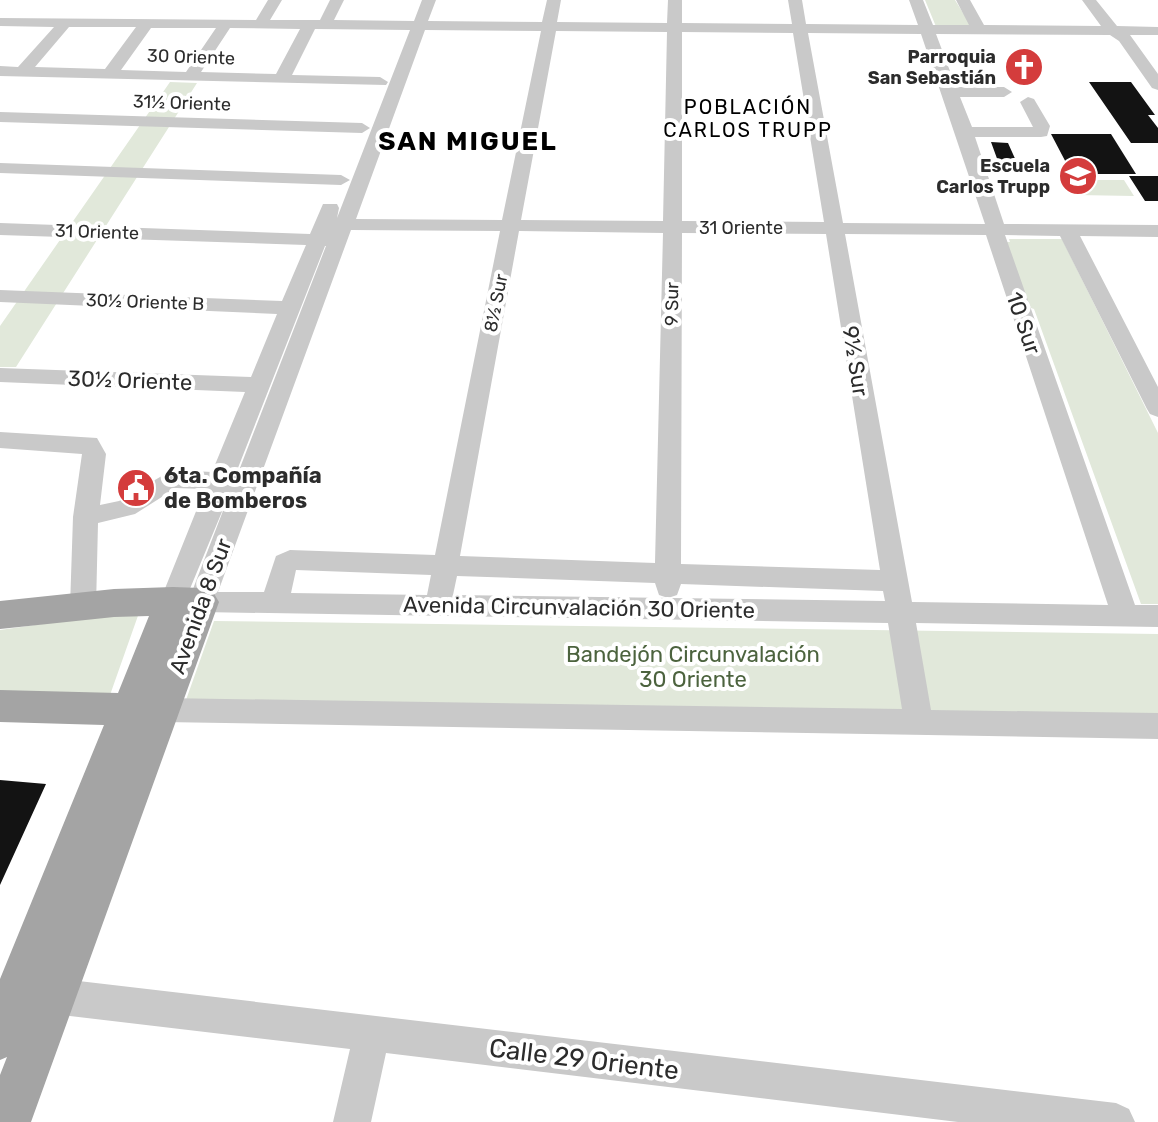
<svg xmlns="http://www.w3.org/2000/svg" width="1158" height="1122" font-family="Rubik,sans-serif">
<rect width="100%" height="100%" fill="#fff"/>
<path fill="#e1e8da" d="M925,0h30l18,29h-36z
M170,82l27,1 -181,284h-16v-41z
M1069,180h55l10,16 -57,-1z
M1009,239h53l96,194v171h-17l-107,-295 -3,-1 -29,-66h8z
M140,610l-30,85 -110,-2v-63z
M214,621l944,13v82l-972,-16z"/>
<path fill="#131313" d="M1089,82h42l24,33h-7l10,13v15h-27z
M1051,134h60l25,40h-64z
M991,142l17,1 9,20 -18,1z
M1129,176h29v25h-13z
M0,780l46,4 -46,101z"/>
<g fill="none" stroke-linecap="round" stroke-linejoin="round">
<path fill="#c9c9c9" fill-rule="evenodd" d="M268,0h14l-12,20h50l10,-20h14l-10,20 80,1 8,-21h14l-8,21 114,1 5,-22h14l-4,22 110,1 1,-23h14v23l110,1 -4,-24h14l4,24 112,1 -9,-25h14l10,25h36l-13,-25h14l14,25 117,1 -19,-26h14l21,26 41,1v8h-28l28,39v16l-6,-2 -33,-47 -9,-6 -174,-1 20,53h48l8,5 -8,5h-44l12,30h61l-13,-25 8,-5 6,2 16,27 -3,10 -6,1h-66l29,87 154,1v12l-78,-1 78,151v30l-8,-3 -3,-5 -87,-173 -55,-1 130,370h23v22l-242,-4 15,87 227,3v26l-995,-17 -10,-3 -5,-9 5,-9 10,-3 739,11 -14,-86 -687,-11 -9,-3 -4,-7 43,-112 -49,118 -9,3 -9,-3 -4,-7 45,-112 -29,-1 -41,26 -37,9 -2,84 -3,7 -10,4 -10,-4 -3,-7 3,-90 9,-63 -82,-6v-16l97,6 9,16 -6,51 19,-4 53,-31 40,2 33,-80 -245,-10v-14l251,9 26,-63 -277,-12v-12l282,11 24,-56 -306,-10v-12l310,11 13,-30h14l2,4 -2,10 73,-188 -95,-1 -23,46 88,2 8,5 -2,3 -386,-9v-10l18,1 36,-40 -54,-1v-8l256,2zM69,27h67l-31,42 -70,-2zM151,28h65l-30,44 -65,-2zM230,28l70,1 -24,45 -75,-2zM425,30l116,1 -39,189 -146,-1zM556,31l111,1 -4,189 -142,-1zM682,32l111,1 31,189 -142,-1zM808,33l113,1 64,190 -142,-1zM351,230l149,1 -65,324 -145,-5 -14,6 -12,36h-46zM519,231l144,2 -8,330 -195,-7zM682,233l144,1 54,336 -199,-6zM845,234l141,1 122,370 -196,-3zM325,246h1l-88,227h-2zM296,570l135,5 -4,20 -136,-2zM457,576l198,7 4,12 9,3 9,-3 4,-11 202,7 2,10 -432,-6z
M0,112l362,11 8,5 -8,5 -362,-11z
M0,163l341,12 9,5 -9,5 -341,-12z
M53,978l1063,125 13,6 6,13h-177l-572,-69 -15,69h-38l17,-73 -297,-35 -12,-6 -6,-12 6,-12z"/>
<path fill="#a4a4a4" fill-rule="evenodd" d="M173,587l28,1 12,4 6,10 -188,520h-31v-47l7,-18 -7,3v-81l104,-254 -104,-3v-32l118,3 31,-77 -35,1 -114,12v-28l114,-12z"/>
</g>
<defs>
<g id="church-disc" transform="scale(2)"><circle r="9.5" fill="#d43c3c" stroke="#fff"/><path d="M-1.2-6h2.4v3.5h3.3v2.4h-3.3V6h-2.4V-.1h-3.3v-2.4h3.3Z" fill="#fff"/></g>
<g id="school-disc" transform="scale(2)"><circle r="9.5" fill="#d43c3c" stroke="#fff"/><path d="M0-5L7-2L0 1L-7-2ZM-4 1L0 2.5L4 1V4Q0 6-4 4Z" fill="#fff"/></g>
<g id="civic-disc" transform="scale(2)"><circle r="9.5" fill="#d43c3c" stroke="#fff"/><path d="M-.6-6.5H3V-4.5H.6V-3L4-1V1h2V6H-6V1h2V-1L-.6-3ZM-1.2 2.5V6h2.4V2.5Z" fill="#fff"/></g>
</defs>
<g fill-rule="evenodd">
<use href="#church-disc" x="1024" y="67"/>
<use href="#school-disc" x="1078" y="176"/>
<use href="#civic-disc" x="136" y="488"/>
</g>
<g text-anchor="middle" stroke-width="8" stroke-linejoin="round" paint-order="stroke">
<g font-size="18" fill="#2c2c2c" stroke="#fff">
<text transform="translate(191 57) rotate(2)" y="6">30 Oriente</text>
<text transform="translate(182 103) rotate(2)" y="6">31½ Oriente</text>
<text x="741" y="234">31 Oriente</text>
<text transform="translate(97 232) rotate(2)" y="6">31 Oriente</text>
<text transform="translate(145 302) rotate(2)" y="6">30½ Oriente B</text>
<text transform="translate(496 303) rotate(-79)" y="6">8½ Sur</text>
<text transform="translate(672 304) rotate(-89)" y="6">9 Sur</text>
</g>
<g font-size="18" font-weight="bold" fill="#2c2c2c" stroke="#fff" text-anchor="end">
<text x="996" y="63">Parroquia<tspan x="996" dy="21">San Sebastián</tspan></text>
<text x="1050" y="172">Escuela<tspan x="1050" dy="21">Carlos Trupp</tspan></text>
</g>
<g font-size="20" letter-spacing="2" fill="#000" stroke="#fff">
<text x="748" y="114">POBLACIÓN<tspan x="748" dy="23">CARLOS TRUPP</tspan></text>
</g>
<g font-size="22" fill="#2c2c2c" stroke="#fff">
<text transform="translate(1024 323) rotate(71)" y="8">10 Sur</text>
<text transform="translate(856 361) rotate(81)" y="8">9½ Sur</text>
<text transform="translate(130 380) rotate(2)" y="8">30½ Oriente</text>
<text transform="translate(200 606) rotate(-70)" y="8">Avenida 8 Sur</text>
<text transform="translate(579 607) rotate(1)" y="8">Avenida Circunvalación 30 Oriente</text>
</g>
<g font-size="22" font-weight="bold" fill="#2c2c2c" stroke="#fff" text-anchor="start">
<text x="164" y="483">6ta. Compañía<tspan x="164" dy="25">de Bomberos</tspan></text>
</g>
<g font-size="22" fill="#4c633e" stroke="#fff">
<text x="693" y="662">Bandejón Circunvalación<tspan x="693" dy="25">30 Oriente</tspan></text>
</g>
<g font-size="26" font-weight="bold" letter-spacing="2" fill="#000" stroke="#fff">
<text x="468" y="150">SAN MIGUEL</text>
</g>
<g font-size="26" fill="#2c2c2c" stroke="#fff">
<text transform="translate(584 1059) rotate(7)" y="9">Calle 29 Oriente</text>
</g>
</g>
</svg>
